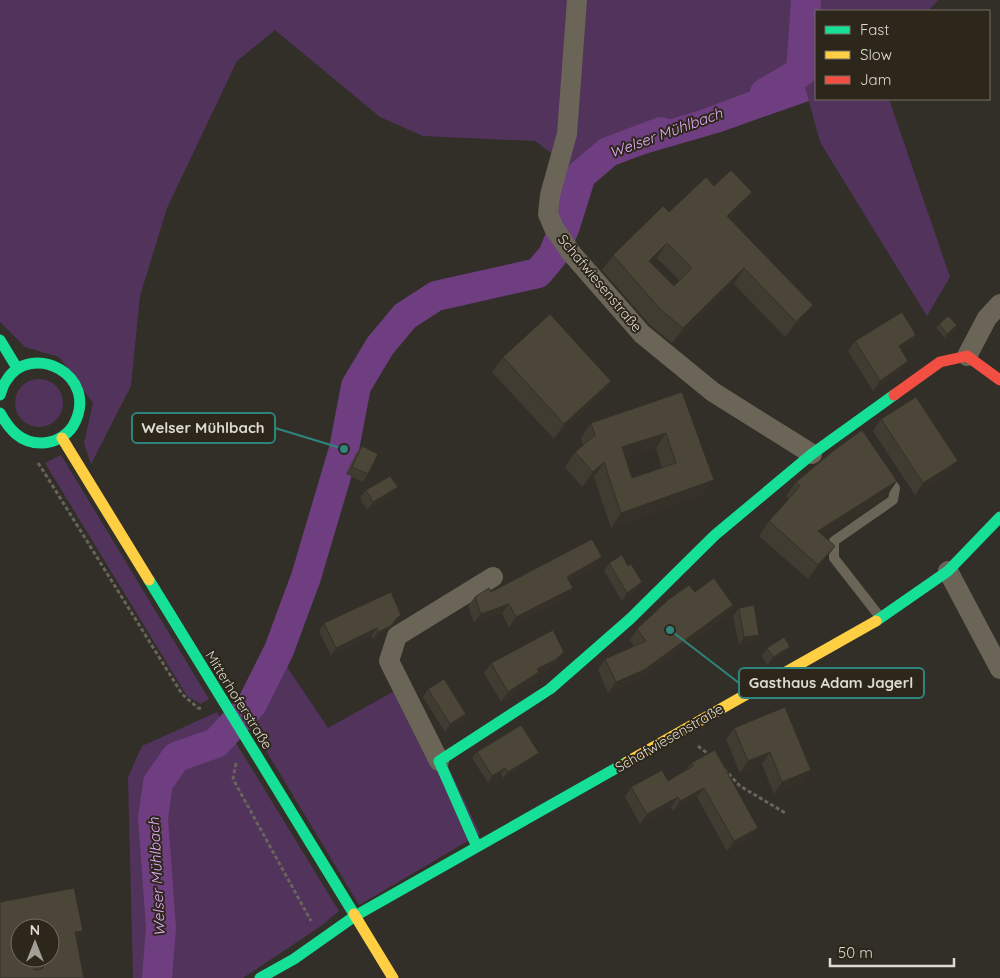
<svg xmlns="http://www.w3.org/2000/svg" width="1000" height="978" font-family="Quicksand,sans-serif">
<rect width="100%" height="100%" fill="#322f28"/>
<path fill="#51335c" d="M0,0h938l-10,11h-112v88h73l61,178 -23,39 -107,-174 -19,-70 -98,37 -85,26 -37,40 -46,-34 -112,-5 -43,-19 -105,-87 -38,31 -70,147 -27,88 -9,90 -40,78 -7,-21 9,-40 -34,-46 -34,-10 -25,-25z
M15 403a24 24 0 1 1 48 0a24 24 0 1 1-48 0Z
M61,455l148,244 -8,5 -14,-8 -142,-233z
M275,649l53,79 81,-45 71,151 -121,71 -109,-181z
M217,712l122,199 -18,15 -78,52h-110l-5,-201 14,-31z"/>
<path fill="#6e3e80" d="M801,72l8,29 -88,31 -93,27 -10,-24 85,-26z"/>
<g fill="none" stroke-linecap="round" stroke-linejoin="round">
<path stroke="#6e3e80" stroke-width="30" d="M765,93l36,-21 5,-72
M157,978l4,-50 -8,-110 5,-35 18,-26 40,-14 36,-39 27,-54 27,-73 38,-128 12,-63 24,-40 25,-30 31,-20 102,-23 15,-18 12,-29 16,-51 27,-23 53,-20"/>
<path stroke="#68645b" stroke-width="3" stroke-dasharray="4 2.5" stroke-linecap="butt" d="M38,463l6,9 138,222 16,14 5,1
M698,746l13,10
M236,763l-3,16 78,142
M724,769l16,17 47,28"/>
<path stroke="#6b6558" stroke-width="10" d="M880,617l-46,-59v-17l59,-41 2,-12 -9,-12"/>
<path stroke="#6b6558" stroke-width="20" d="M577,0l-10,134 -17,61 -2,19 6,14 18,26 70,80 71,58 99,62
M967,356l20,-38 13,-14
M948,571l52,98
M439,761l-50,-100 8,-25 96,-59"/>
<path stroke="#16e098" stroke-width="11" d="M0,340l17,28
M0,395c2,-5 3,-10 6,-14 24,-41 96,-6 67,45 -7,11 -20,17 -32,17 -21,0 -32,-14 -41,-30
M149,580l205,334
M876,621l72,-50 52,-54
M477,847l-38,-86 111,-72 80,-70 85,-84 97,-81 82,-59
M260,978l34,-19 61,-43 272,-154"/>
<path stroke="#ffcf43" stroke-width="11" d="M62,438l87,142
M627,762l249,-141
M354,914l39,64"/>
<path stroke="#f24e42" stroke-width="11" d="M894,395l46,-33 27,-6 33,24"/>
</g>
<path fill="#413c31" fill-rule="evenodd" d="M714,186l38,6 -10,15 -13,12 73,101 -17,17 -51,-53 -62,59 -22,-18 -48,-55 11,-15 56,-43zM657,258l23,23 -6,5 -23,-23z
M939,324l18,1 -3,4 -9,9 -9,-10z
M916,335l-7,10 -8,5v21l-28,20 -25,-40 7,-10z
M503,357l108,24 -11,15 -46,43 -62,-67z
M682,392l21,103 -92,33 -17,-51 -12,10 -17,-20 10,-15 8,-7 -2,-7 10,-15zM656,448l6,20 -30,10 -7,-20z
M881,419l68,53 -34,23 -42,-64z
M362,446l6,28 -5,8 -17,-8 10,-20z
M796,482l91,14 -64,40 2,24 -17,19 -49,-43 10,-15 20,-22 -3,-3z
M398,487l-6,8 -25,15 -7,-12 6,-8z
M602,557l-6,10 -27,14 4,7 -7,10 -57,29 -7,-14 -28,10 -6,-17 7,-9z
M609,563l28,27 -15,11 -18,-30z
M695,592l31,24 -90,65 -28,12 -10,-23 7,-11 29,-13 -4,-6 7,-11z
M739,608l20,27 -5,7 -15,3 -6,-29z
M324,623h72l-6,3 -5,7 -12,6 -2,-3 -40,20 -12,-25z
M790,647l-5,7 -18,11 -5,-9 5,-8z
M557,662l-9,8 -12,6 -4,6 -31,20 -17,-29 7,-10z
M428,689l33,33 -16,10 -22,-35z
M734,728l77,42 -8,12 -29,12 -12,-30 -22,9 -14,-34z
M477,752l57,7 -31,19 -2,-4 -13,9 -16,-25z
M691,763l67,65 -7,10 -24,13 -30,-54 -24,14 -2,-4 -31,17 -15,-27 6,-10 37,-6 18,-11z
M0,902l77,37 7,39h-84zM20,928h30v30h-20l2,8 -1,-1z"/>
<path fill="#353128" d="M752,192l-10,15 -26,24 11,-15z
M667,243l-10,15 -19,18 11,-15z
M744,268l-10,16 -62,59 11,-15z
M813,305l-11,15 -17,17 11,-15z
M957,325l-3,4 -9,9 2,-4z
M916,335l-7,10 -17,11 7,-10z
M908,361l-7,10 -28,20 7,-10z
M611,381l-11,15 -46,43 10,-15z
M666,433l-10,15 -44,14 10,-15z
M958,461l-9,11 -34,23 8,-12z
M604,462l-10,15 -12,10 11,-15z
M714,480l-11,15 -92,33 10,-15z
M897,481l-10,15 -79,49 10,-14z
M398,487l-6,8 -25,15 6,-8z
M835,546l-10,14 -17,19 10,-14z
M602,557l-6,10 -35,19 6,-9z
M642,582l-5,8 -15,11 5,-8z
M573,588l-7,10 -57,29 7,-10z
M509,604l-7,9 -28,10 7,-9z
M733,605l-7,11 -90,65 -28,12 8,-11z
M401,615l-5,8 -6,3 -5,7 -12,6 5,-7z
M377,628l-6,8 -40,20 5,-8z
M759,635l-5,7 -15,3 5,-8z
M790,647l-5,7 -18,11 6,-8z
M564,652l-7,10 -9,8 -12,6 -4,6 -31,20 7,-10 29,-23z
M466,714l-5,8 -16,10 5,-8z
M770,752l-8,12 -22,9 8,-12z
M539,753l-5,6 -31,19 5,-6z
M505,768l-4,6 -13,9 4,-7z
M811,770l-8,12 -29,12 8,-12z
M704,788l-7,9 -24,14 7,-10z
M678,797l-7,10 -31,17 7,-10z
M758,828l-7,10 -24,13 7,-10z
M83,931l-10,14 2,-13z"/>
<path fill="#4c4639" stroke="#353128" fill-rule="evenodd" d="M731,170l21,22 -25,24 86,89 -17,17 -52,-54 -61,60 -22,-18 -48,-55 50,-49 6,6 37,-35 8,9zM667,243l25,25 -18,18 -25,-25z
M902,312l14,23 -17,11 9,15 -28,20 -25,-40z
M550,314l61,67 -47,43 -61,-67z
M948,316l9,9 -10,9 -8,-10z
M682,392l32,88 -93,33 -17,-51 -11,10 -18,-20 20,-17 -4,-12zM666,433l10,30 -44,15 -10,-31z
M916,397l42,64 -35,22 -42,-64z
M862,430l35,51 -79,50 17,15 -17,19 -49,-44 31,-35 -4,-4 36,-30z
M362,446l16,8 -10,20 -16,-7z
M390,476l8,11 -25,15 -7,-12z
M592,539l10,18 -35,20 6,11 -57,29 -7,-13 -28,10 -6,-17 14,-9 2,4z
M622,555l6,11 3,-2 11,18 -15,11 -18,-30z
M714,578l19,27 -89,65 -28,12 -11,-23 41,-18 -9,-12 31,-29 21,-15 6,7z
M391,592l10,23 -5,4 -5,7 -13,6 -1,-4 -41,20 -12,-25z
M754,605l5,30 -15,2 -5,-29z
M553,630l11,22 -9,8 -18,9 2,3 -31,20 -17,-29z
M784,637l6,10 -17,10 -6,-9z
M444,679l22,35 -16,10 -22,-35z
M785,707l26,63 -29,12 -12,-30 -22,9 -14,-33z
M521,725l18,28 -31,19 -3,-4 -13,8 -15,-24z
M715,750l43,78 -24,13 -30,-53 -24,13 -2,-4 -31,17 -16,-27 31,-17 6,11 25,-15 -2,-3z
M74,888l9,43 -8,1 9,46h-84v-76zM20,928h30v30h-6l1,5 -3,6 -7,1 -4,-5 -1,-7h-10z"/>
<g text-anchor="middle" stroke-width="4" stroke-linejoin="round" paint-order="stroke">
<g font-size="14" fill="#dfdbd3" stroke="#2d261a">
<text transform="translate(600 283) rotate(50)" y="5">Schafwiesenstraße</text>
<text transform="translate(239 700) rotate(58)" y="5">Mitterhoferstraße</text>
<text transform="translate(669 738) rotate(-30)" y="5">Schafwiesenstraße</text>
</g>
<g font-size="15" font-style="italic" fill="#e5adfd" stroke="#2d261a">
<text transform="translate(666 133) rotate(-20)" y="5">Welser Mühlbach</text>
<text transform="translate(157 877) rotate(-93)" y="5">Welser Mühlbach</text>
</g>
</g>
<path fill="none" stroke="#2e857d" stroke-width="2" d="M344 449L275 428M670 630L739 683"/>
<g fill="#2e857d" stroke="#2d261a" stroke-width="2">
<circle cx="344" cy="449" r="5"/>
<circle cx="670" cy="630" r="5"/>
</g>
<g fill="#2d261a" stroke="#2e857d" stroke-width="2">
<rect x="132" y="413" width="143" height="30" rx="5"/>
<rect x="739" y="668" width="185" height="30" rx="5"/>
</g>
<g font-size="15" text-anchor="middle" font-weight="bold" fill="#dfdbd3">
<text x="203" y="433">Welser Mühlbach</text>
<text x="831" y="688">Gasthaus Adam Jagerl</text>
</g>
<rect x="815" y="10" width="175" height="90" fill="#2d261a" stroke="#746e64"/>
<rect x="825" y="26" width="25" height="8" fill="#16e098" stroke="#746e64"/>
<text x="860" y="35" font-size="15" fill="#dfdbd3">Fast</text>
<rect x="825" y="51" width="25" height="8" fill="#ffcf43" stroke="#746e64"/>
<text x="860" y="60" font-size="15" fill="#dfdbd3">Slow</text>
<rect x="825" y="76" width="25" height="8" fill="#f24e42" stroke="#746e64"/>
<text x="860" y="85" font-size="15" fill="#dfdbd3">Jam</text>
<g transform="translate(35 943)"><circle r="24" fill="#2d261a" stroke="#746e64"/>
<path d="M0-4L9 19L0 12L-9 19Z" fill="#a29f97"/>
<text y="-8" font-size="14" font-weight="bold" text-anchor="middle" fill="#dfdbd3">N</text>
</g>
<path d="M830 958v8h124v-8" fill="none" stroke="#dfdbd3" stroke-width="2.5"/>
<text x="838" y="958" font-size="15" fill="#dfdbd3" stroke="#2d261a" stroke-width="4" paint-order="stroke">50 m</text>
</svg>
